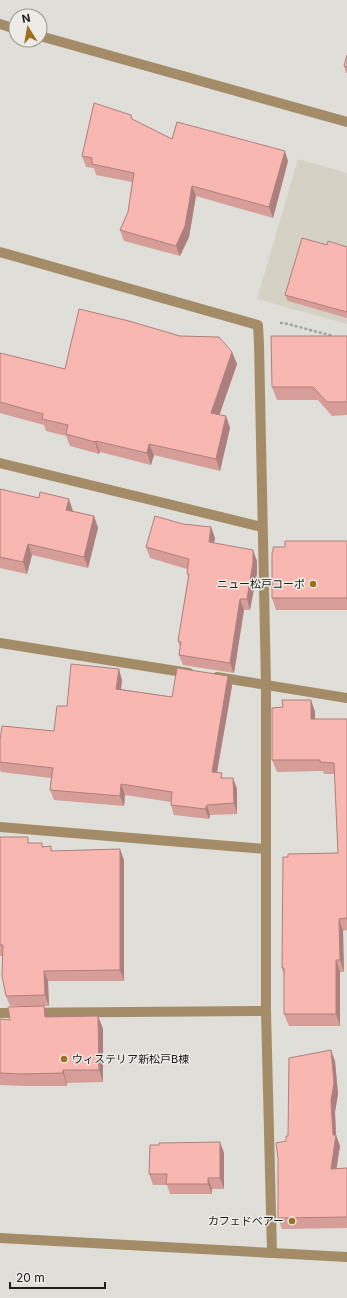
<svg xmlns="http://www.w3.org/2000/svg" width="347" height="1298" font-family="Inter,'Noto Sans JP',sans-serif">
<rect width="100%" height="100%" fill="#e0ded9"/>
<path fill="#d5d2c5" d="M298,159l49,14v151l-90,-25z"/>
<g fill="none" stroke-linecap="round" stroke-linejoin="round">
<path stroke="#a3a29e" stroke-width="2.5" stroke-dasharray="3 2" stroke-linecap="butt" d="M280,323h4l49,13"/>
<path stroke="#a58c68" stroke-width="10" d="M0,252l258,73 1,19 7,341v326l6,242
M0,463l262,64
M0,643l189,30
M217,677l130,21
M0,827l265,22
M0,1013l266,-2"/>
<path stroke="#a58c68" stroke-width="10" d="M0,24l16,5
M40,36l307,86
M0,1238l347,19"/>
</g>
<path fill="#d69d99" d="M347,55v18h-1l-2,-7z
M131,115l1,4 40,20 116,22 -15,57 -77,-22 -7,41 -9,19 -56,-15 -4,-11 8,-18 4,-30 -36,-7 -2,-7 -8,-1 -4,-11z
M327,245l20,2v71l-59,-17 -3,-6z
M347,336v79l-15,1 -14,-16h-41l-5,-13z
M232,352l5,12 -18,51 7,1 4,12 -10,43 -66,-16 -3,10 -51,-13 -1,2 -29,-8 -4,-10 -20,-5 -2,-6 -44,-12v-60l65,16z
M0,489l73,22 21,5 4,12 -10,40 -56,-13 -5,19 -27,-6z
M183,524l28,3 4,11 -1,5 43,18v12l-7,37h-6l-10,63 -51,-8 -4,-10 1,-8 -2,-6 10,-63 -1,-5v-4l-37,-11 -4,-11z
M347,541v69h-71l-4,-12 1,-46 12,-5z
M228,676l4,10 -15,87 6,5h10l4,11v25l-27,1 -1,4 -35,-4 -3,-10v-3l-46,-7 -1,11 -70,-6 -4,-10 1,-12 -50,-6 -1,-2v-30l54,-9 13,-25 55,-26 -1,9 51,8z
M311,700l4,12v7h32v211l-4,1 1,41h-4v54h-51l-5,-12v-38l-2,-8 6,-111 50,-4 -3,-79h-11l-1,-3 -46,1 -5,-12 11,-53z
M0,837l30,6 13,3h8l1,5 72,9v121h-76l1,25h-39l-4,-10 -4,-40h-2z
M44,1006l4,11 50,-1 5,13v53l-36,1v3h-42l-25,-1v-66l10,1z
M335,1061l3,33 -3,18 1,23 4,11 -4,22h11v60l-65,1 -4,-11 8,-77 2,-5z
M224,1153v36h-12v5h-42l-3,-9h-14l-4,-11z"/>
<path fill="#ae807d" d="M285,151l3,10 -15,57 -4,-11z
M192,186l4,10 -7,41 -9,19 -4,-10z
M232,352l5,12 -21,61 -5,-12z
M226,416l4,12 -10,43 -4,-12z
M96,441l4,11 -1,2 -4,-12z
M149,444l5,11 -3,10 -4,-12z
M69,499l4,12 -3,10 -4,-11z
M94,516l4,12 -10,40 -4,-11z
M211,527l4,11 -3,15 -3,-11z
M28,544l4,11 -5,19 -4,-12z
M253,550l4,11v12l-7,37 -3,-11z
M240,599l4,11 -10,63 -4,-10z
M119,669l3,11 -2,19 -4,-10z
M228,676l4,10 -17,97 -3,-11z
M311,700l4,12v19l-4,-12z
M233,778l4,11v25l-3,-11z
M121,784l4,11 -1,11 -4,-10z
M207,805l3,10 -1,4 -4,-10z
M120,849l4,11v121l-4,-11z
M339,919l4,12 1,41 -4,-12z
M336,960l4,12v54l-4,-12z
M44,971l4,10 1,25 -4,-11z
M44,1006l5,13 -4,-2z
M98,1016l5,13v53l-4,-12z
M331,1050l4,11 3,33 -3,18 1,23 4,11 -5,33 -4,-10 2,-34 -2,-34z
M63,1070l4,13v3l-4,-13z
M220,1142l4,11v36l-4,-11z
M208,1178l4,11v5l-4,-10z"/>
<path fill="#f9b7b2" stroke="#ae807d" d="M347,55v12l-3,-1z
M94,103l37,12 1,4 40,20 5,-17 108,29 -16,56 -77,-21 -7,40 -9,20 -56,-16 8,-18 6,-39 -42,-9v-6l-10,-2z
M302,238l25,7 1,-4 19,6v65l-62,-17z
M79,309l50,12 51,15 39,1 13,15 -21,61 15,3 -10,43 -67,-15 -2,9 -51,-12 -1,1 -29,-8 2,-9 -26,-6 1,-5 -43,-12v-49l65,16z
M271,336h76v66h-20l-14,-15h-41z
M0,489l39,9 1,-6 29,7 -3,11 28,6 -10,41 -56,-13 -5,18 -23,-5z
M155,516l28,8 28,3 -2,15 44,8v12l-6,37h-7l-10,64 -51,-8 2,-13 -3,-1 11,-67 -2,-1 2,-14 -43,-12z
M285,541h62v57h-75v-46h1v-5h12z
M71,664l48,5 -3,20 56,8 5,-29 51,8 -16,96 10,1 -1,5h12l1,25 -27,2 -2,4 -34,-4 1,-13 -51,-8 -1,12 -70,-6 3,-22 -53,-6v-22l2,-14 52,5 3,-25h10z
M282,700h29v19h36v199l-8,1 1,41h-4v54h-52v-46h-2l1,-111h5v-3l50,-1 -4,-90 -14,-1v-2h-48v-52l11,-1z
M0,837h28v6h14v4l9,-1v5l69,-2v121l-76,1 1,24 -39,1 -4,-20 1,-31h-3z
M44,1006l1,11 53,-1 1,54h-36v3l-43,1 -20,-1v-54l10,1 -2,-13z
M331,1050l3,33 -3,18 2,34h3l-5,34 16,-1v49l-69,1v-59l-2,-16 10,-2v-5h2l1,-78z
M220,1142v36h-12v6h-42l1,-10h-18l1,-29h9v-2z"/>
<g fill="#9b711f" stroke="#edebe6" stroke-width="1.5">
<circle cx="313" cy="584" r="4"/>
<circle cx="64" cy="1059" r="4"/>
<circle cx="292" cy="1221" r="4"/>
</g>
<g text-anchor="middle" stroke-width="3" stroke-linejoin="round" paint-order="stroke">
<g font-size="11" fill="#1e1d1c" stroke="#edebe6" text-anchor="end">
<text x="305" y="588">ニュー松戸コーポ</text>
<text x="72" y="1063" text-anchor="start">ウィステリア新松戸B棟</text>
<text x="284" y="1225">カフェドベアー</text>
</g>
</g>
<g transform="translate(28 28) rotate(349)"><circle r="19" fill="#edebe6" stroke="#9a9995"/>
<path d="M0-3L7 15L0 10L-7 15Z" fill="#9b711f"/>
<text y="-6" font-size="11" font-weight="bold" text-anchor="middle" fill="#1e1d1c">N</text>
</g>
<path d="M10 1282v6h95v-6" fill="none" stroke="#1e1d1c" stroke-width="2"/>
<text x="16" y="1282" font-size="12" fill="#1e1d1c" stroke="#edebe6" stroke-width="3" paint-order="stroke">20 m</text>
</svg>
